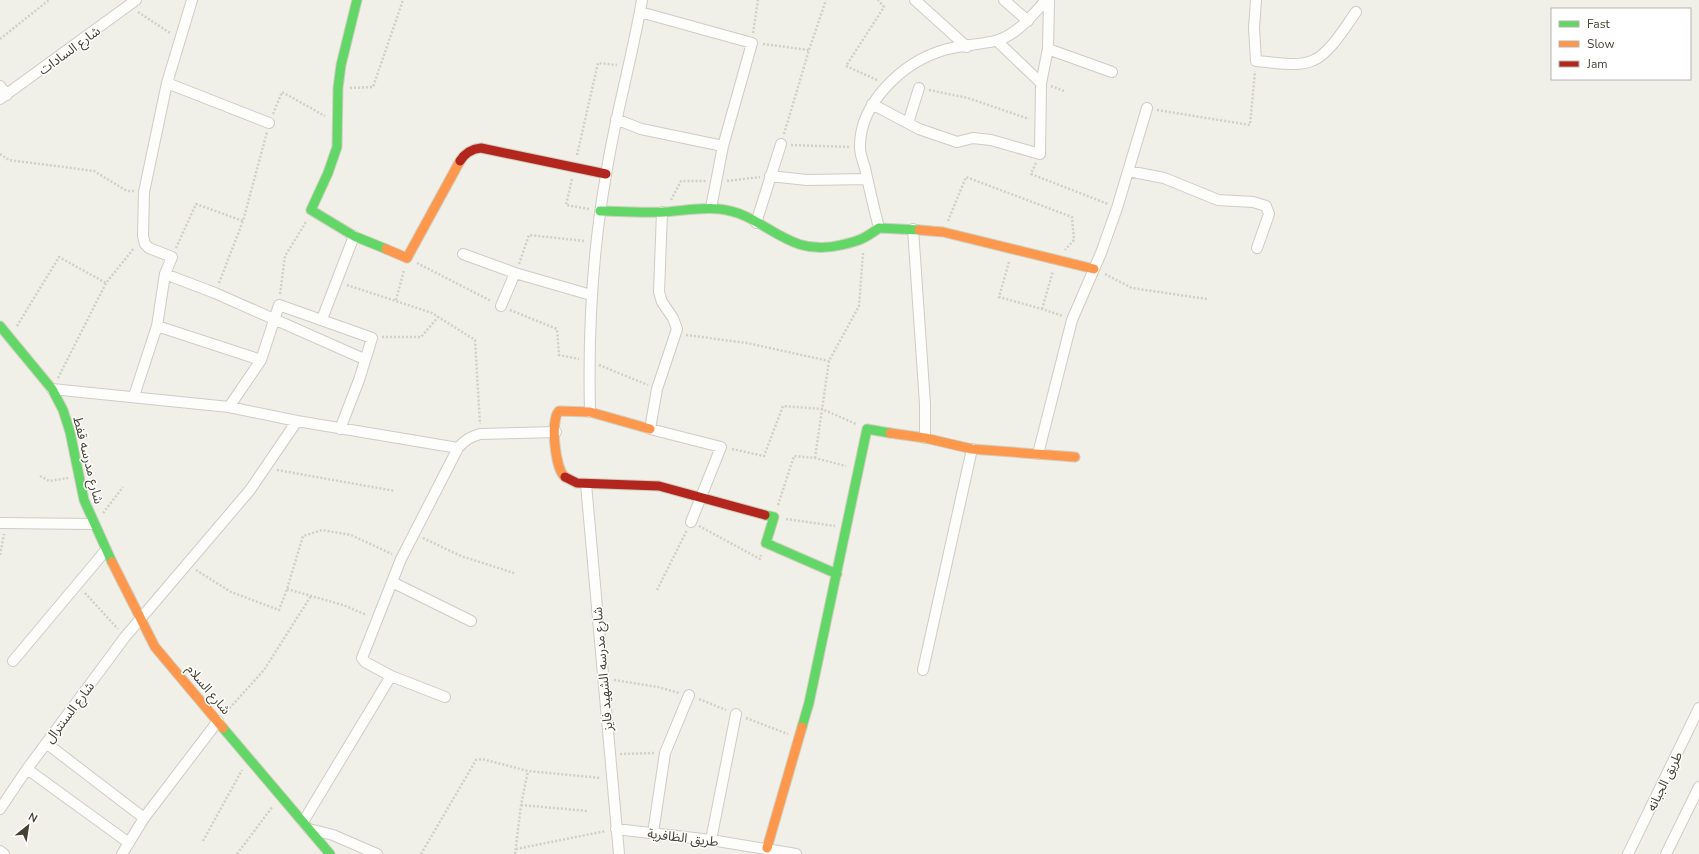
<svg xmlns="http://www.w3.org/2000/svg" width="1699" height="854" font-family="'Nunito Sans','Noto Sans Arabic',sans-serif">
<rect width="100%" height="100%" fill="#f0efe8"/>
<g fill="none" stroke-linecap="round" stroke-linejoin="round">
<g stroke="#ceccc5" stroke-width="12">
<path id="street" d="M915,0l52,47
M1004,0l24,21
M1256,0l-2,28 2,33c17,1 42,7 58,-1 16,-7 32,-34 42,-48
M640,12l112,31 -29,103 -12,62
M997,41l44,42
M1048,49l64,23
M167,83l102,40
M0,86l7,9
M0,99l136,-99
M872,104l47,25 38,13 16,-4 18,2 49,14 1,-71 7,-34 1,-49
M616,119l25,10 82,17
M908,123l11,-35
M1128,171l36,7 54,22 35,2 13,4 3,8 -12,34
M770,176l37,4 60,-1
M662,212l-3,80 3,10 11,16 4,11 -20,60 -7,40 71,18 -30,75
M756,223l25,-79
M879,228c-5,-20 -10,-40 -14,-60 -2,-6 -5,-14 -5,-20 -1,-45 43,-86 84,-98 16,-5 34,-5 51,-9 21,-5 37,-25 51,-41
M913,229l12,175v34
M463,254l52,19 76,22
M165,274l50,19 149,66
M501,306l14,-33
M322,319l32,-83
M157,326l104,34
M52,389l177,18 68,14 161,27
M134,396l23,-70 8,-52 7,-17 -23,-9 -4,-4 -2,-8 1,-44 23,-109 25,-83
M229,407l32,-47 18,-55 93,33 -13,42 -19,49
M590,412c-2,-80 2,-158 16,-237 9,-59 26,-116 36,-175
M1038,454l34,-134 29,-67 16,-45 30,-100
M586,484l33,370
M0,523l94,1
M392,582l79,39
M13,661l93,-111
M923,670l49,-221
M445,697l-54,-21 -26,-14 -3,-4 39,-99 57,-111c7,-8 12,-11 22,-14l76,-2
M46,743l98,75
M27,769l102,74
M0,809l27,-40 98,-132 125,-147 47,-69
M303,822l88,-146
M309,829l24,6 44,19
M616,829l95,11 85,14
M653,833l12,-80 24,-58
M711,840l25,-126
M0,851l4,3
M122,854l22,-36 74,-97
M1628,854l71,-146
M1666,854l33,-67"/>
</g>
<g stroke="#d0cebe" stroke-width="11">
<path id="fast" d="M357,0l-16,65 -3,23 -1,59 -9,26 -17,37 43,26 32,13
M600,211c21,0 43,2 64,1 18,-1 37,-5 55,-3 46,4 67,50 122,36 18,-4 23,-6 38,-17l40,2
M0,326l52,63 11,21 7,22 14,68 28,62
M765,515l9,2 -8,26 71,31
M802,727l7,-24 58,-274 23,4
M223,728l107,126"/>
</g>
<g stroke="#d0cebe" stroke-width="11">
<path id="slow" d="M919,230l24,2 151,37
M386,249l21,9 53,-97
M890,433l35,5 47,11 103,8
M565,477c-10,-8 -15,-57 -6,-66l31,1 60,17
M112,562l43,85 68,81
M767,848l35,-121"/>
</g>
<g stroke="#d0cebe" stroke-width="11">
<path id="jam" d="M460,161c5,-8 11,-12 21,-13l125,26
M565,477l12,6 82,3 106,29"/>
</g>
<path stroke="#d1cfc9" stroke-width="2.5" stroke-dasharray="2 2" stroke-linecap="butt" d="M138,12l32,21
M753,33l5,-33
M0,39l49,-39
M763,44l46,6
M877,80l-31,-14 38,-59 -6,-7
M1051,86l13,5
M350,88l23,-1 30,-87
M929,90l39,8 61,21
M1157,110l93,15 5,-54
M273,114l9,-22 43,24
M784,134l25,-84 17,-50
M791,145l59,2
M0,154l9,6 85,11 33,20h7
M577,155l21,-92 19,2
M1036,163l-5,11 77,30
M572,179l-6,26 23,4
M727,181l33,-4
M671,200l10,-19h25
M948,221l18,-44 106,40 2,23 -9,10
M176,248l20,-44 47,17
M1009,262l-10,35 43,12 21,7
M417,263l74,38
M519,264l10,-29 56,6
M1105,274l27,14 75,11
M219,283l24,-62 24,-89
M347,285l85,28 43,27 5,84
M280,294l5,-38 21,-34
M396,300l8,-30
M1042,309l11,-38
M510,310l47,19 2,26 20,4
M17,326l42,-69 47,26
M686,335l61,8 82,18
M382,337h39l18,-21
M599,365l49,20
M58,378l48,-95 28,-35
M732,449l32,7 19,-50 39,3 34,15
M815,458l14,-97 30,-55 4,-53
M277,470l118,21
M40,476l9,5 19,-3
M778,505l16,-49 21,2 31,8
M103,513l20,-26
M786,519l49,7
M699,526l61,33 1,-4
M423,538l38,18 53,17
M0,555l4,-21
M196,570l35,22 48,18 8,-21 16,-53 19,-6 29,5 41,19
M287,589l56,16 24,10
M657,590l30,-60
M85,593l33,36
M614,680l44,7 21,6
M699,699l27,11
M227,711l37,-41 47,-74
M746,718l42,16
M620,754l35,-1
M521,805l67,6
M203,841l39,-71
M516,849l90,-18
M237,854l36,-48
M421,854l55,-94 6,-1 46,12 73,7
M515,854l6,-49 7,-34"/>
<use href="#street" stroke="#fdfdfc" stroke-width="10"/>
<use href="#fast" stroke="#63d668" stroke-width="9"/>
<use href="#slow" stroke="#ff974d" stroke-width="9"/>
<use href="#jam" stroke="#b3261e" stroke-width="9"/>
</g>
<g text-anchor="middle" stroke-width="3" stroke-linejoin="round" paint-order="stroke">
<g font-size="13" fill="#464233" stroke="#fff">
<text transform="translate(69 50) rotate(-36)" y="5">شارع السادات</text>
<text transform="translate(89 460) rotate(76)" y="5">شارع مدرسه قفط</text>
<text transform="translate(602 669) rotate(-95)" y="5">شارع مدرسه الشهيد فايز</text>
<text transform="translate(209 689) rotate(50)" y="5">شارع السلام</text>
<text transform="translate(69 712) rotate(-53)" y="5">شارع السنترال</text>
<text transform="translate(1664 781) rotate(-64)" y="5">طريق الجبانه</text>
<text transform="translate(683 837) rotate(7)" y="5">طريق الظافرية</text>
</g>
</g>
<rect x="1551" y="8" width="140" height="72" fill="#ffffff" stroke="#b5b3ad"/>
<rect x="1559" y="21" width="20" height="6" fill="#63d668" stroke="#b5b3ad"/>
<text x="1587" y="28" font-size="12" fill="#464233">Fast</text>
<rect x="1559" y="41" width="20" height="6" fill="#ff974d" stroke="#b5b3ad"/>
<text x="1587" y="48" font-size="12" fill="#464233">Slow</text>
<rect x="1559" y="61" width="20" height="6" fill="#b3261e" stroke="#b5b3ad"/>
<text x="1587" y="68" font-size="12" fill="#464233">Jam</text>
<g transform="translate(28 826) rotate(30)" stroke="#ffffff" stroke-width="3" paint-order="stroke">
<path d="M0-3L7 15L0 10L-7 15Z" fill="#464233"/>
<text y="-6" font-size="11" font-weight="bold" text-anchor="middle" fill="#464233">N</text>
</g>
</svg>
